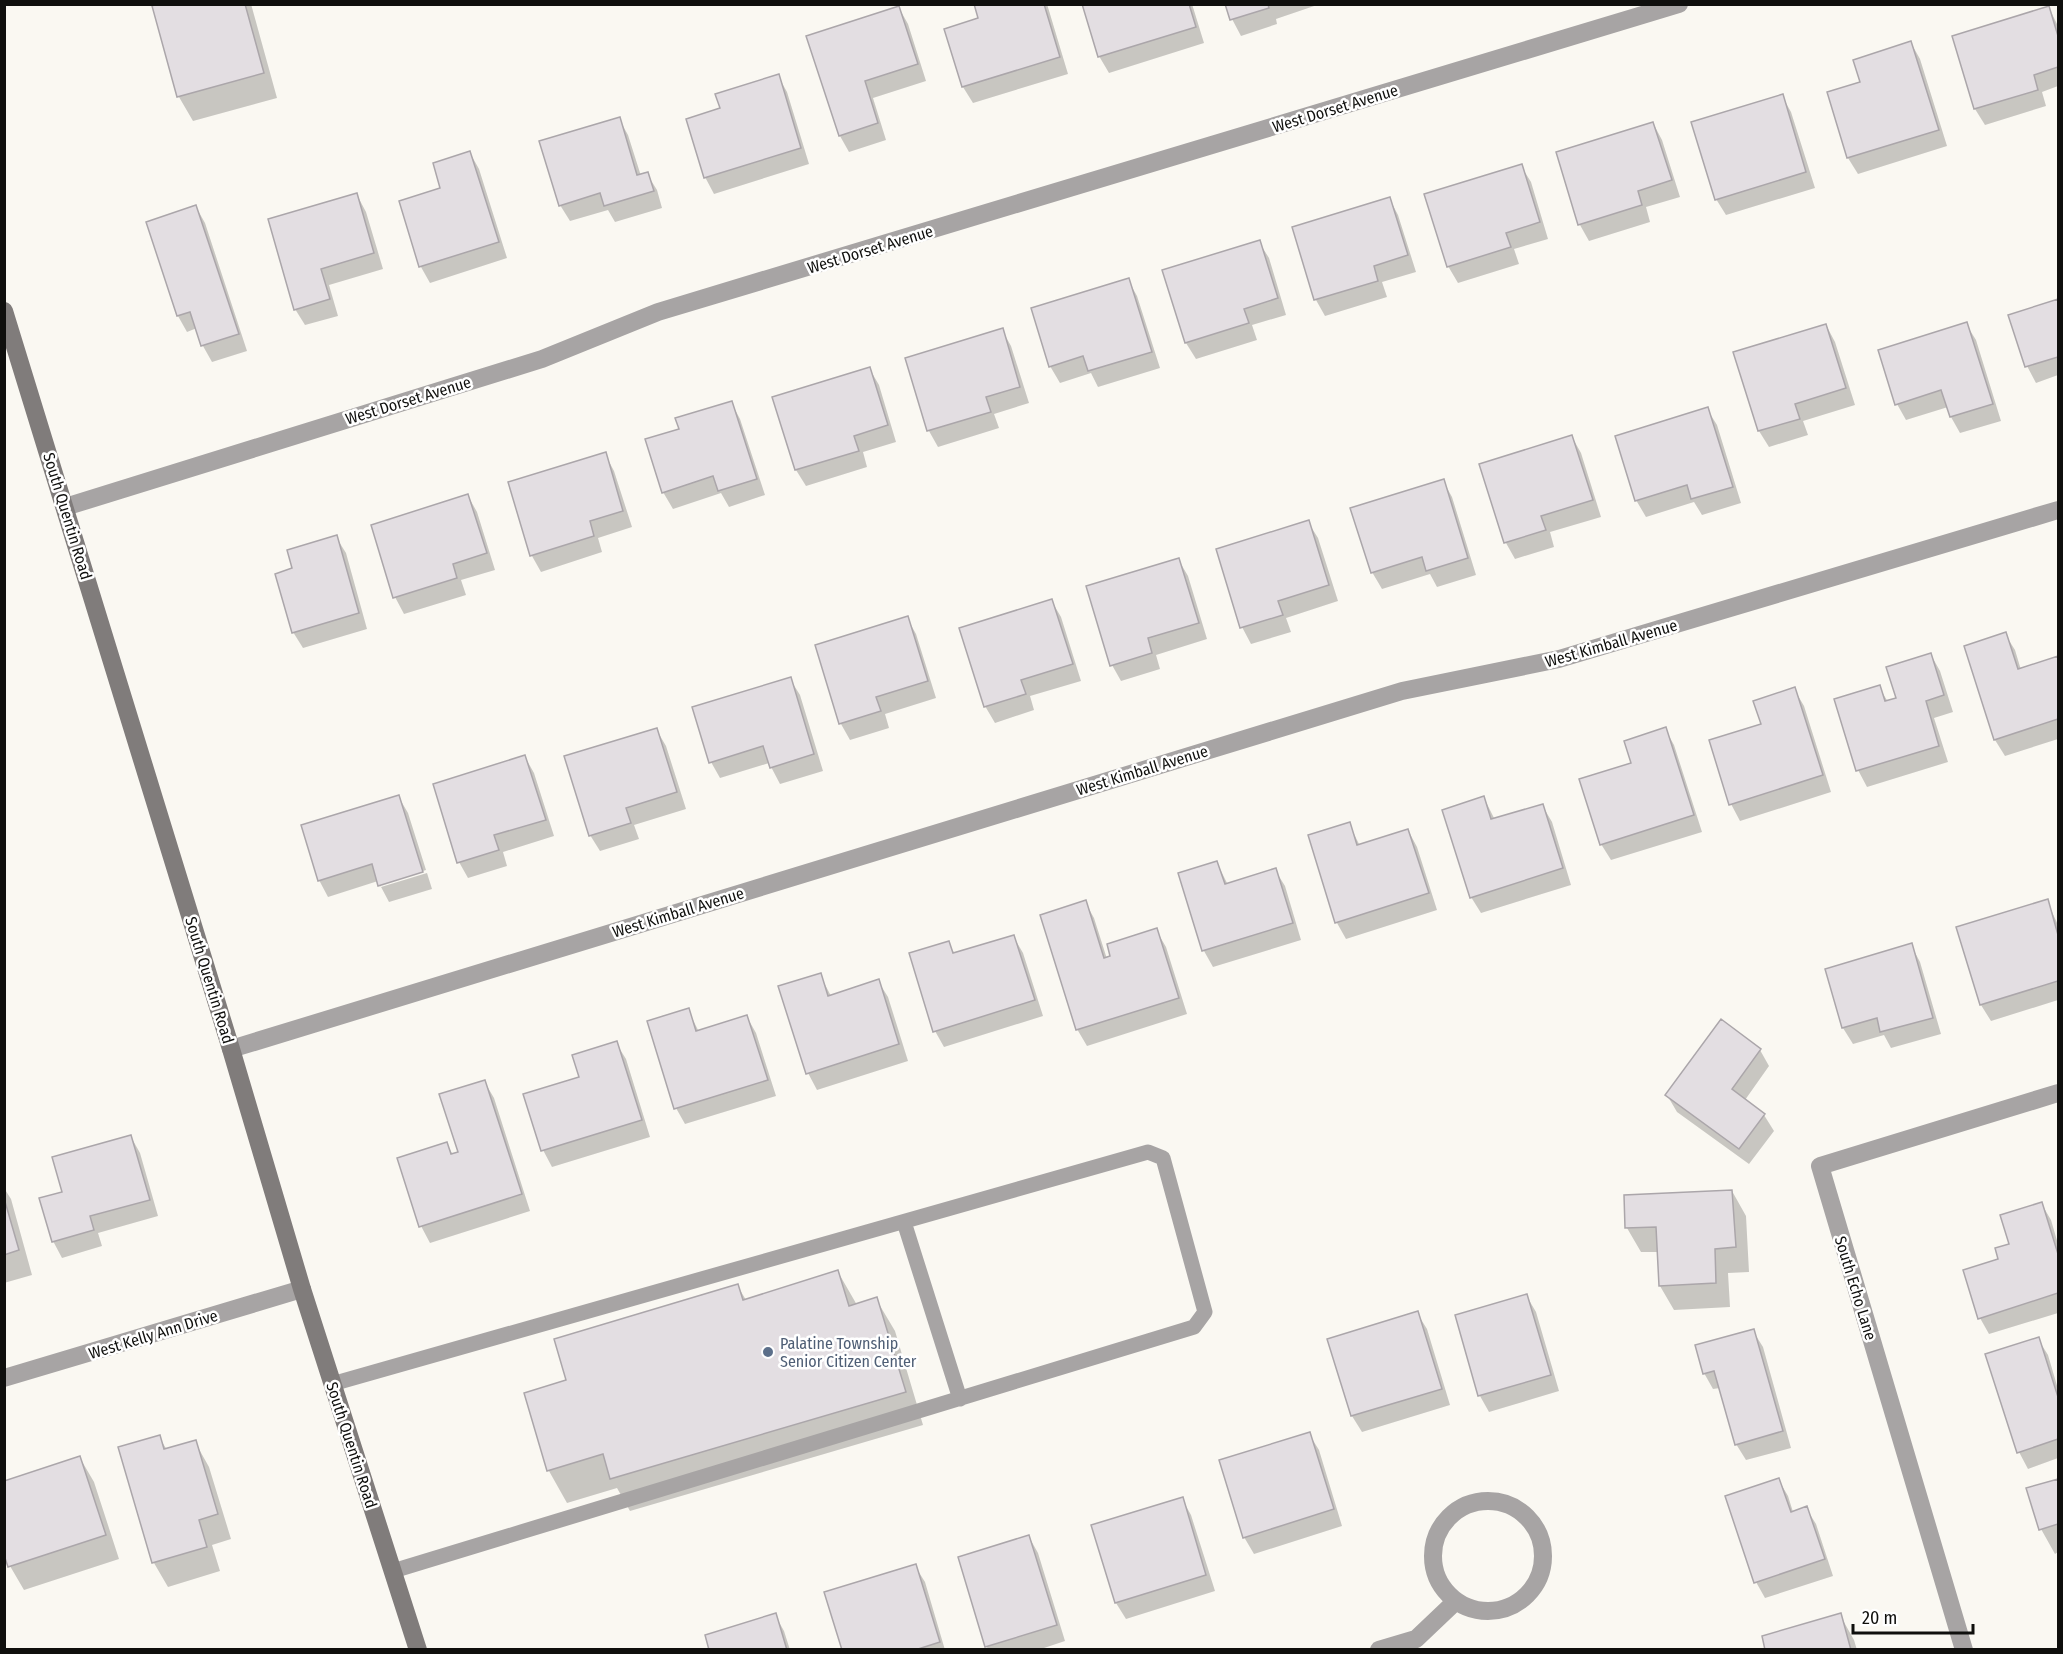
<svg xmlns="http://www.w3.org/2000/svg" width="2063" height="1654" font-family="'Fira Sans Condensed',sans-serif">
<rect width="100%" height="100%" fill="#faf8f2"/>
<path fill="#0003" d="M161,4h90l26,94 -84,23 -14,-24 -26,-90z
M976,4h71l21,70 -95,29 -10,-16 -17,-57 34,-11z
M1083,4h109l12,39 -95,30 -10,-17z
M1227,4h93l-44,15 1,5 -36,12 -9,-17z
M899,8l9,16 18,57 -53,17 13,42 -37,12 -9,-16 -32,-99z
M2049,8l9,18v60l-16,6 4,14 -61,19 -10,-16 -22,-72z
M1911,43l9,16 27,87 -89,28 -10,-16 -19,-65 33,-10z
M778,76l9,16 22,72 -95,30 -9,-17 17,-68z
M1782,96l9,16 24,76 -89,27 -10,-16z
M619,119l9,16 13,41 6,-2 10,16 5,18 -47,14 -7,-12 -38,11 -10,-16z
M1653,123l9,17 18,57 -34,10 4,15 -61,19 -9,-16 -23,-72z
M470,153l9,16 28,89 -77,25 -9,-16 -21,-65 42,-13z
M1521,166l10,16 17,57 -34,10 5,15 -61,19 -10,-17z
M357,195l9,17 17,57 -54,16 9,31 -33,9 -10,-16z
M1389,198l9,17 18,57 -34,10 5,15 -62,19 -9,-16 -22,-72z
M196,207l9,16 42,128 -35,11 -9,-16 -6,-18 -10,4 -9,-16z
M1259,242l10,16 17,57 -34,10 5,15 -61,19 -10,-16 -22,-72z
M1128,280l9,16 23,72 -62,19 -7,-14 -31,10 -10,-17z
M2058,301v74l-22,8 -9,-17 -17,-50z
M1966,324l10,16 25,81 -41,12 -9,-16 -3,-10 -42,13 -9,-16z
M1826,325l9,17 20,63 -52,16 5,14 -39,12 -10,-16 -24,-78z
M1002,330l9,16 18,57 -35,11 5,14 -61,19 -9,-16 -22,-72z
M869,368l10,17 17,57 -33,10 4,15 -61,19 -10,-16 -22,-72z
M731,402l9,17 25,76 -36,12 -8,-14 -48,16 -10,-17 17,-62z
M1707,409l10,16 24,78 -39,12 -8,-13 -48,15 -10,-17z
M1572,437l9,16 20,64 -51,15 4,15 -39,12 -9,-16 -25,-78z
M605,454l9,17 18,56 -34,11 4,14 -61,20 -9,-16 -22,-73z
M1443,481l9,16 24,78 -39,12 -7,-13 -48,15 -10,-17z
M468,496l9,16 18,58 -34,10 5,15 -62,19 -9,-17z
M1308,522l10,16 20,63 -52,17 5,14 -40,12 -9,-17z
M336,537l10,16 21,76 -64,19 -10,-16 1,-63z
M1178,559l10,17 19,63 -51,16 4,14 -39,12 -9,-16z
M1051,600l10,17 20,64 -51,15 4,14 -39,13 -10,-17z
M907,618l9,16 20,64 -51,16 4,14 -39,12 -9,-16 -24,-78z
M2005,634l10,16 6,20 37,-12v81l-53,17 -10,-16z
M1931,655l9,16 13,41 -19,6 14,44 -81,25 -9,-17 21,-83 9,15 10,-3z
M790,679l10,16 23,76 -43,13 -11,-21 -49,15 -9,-16z
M1794,689l10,17 27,86 -91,29 -9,-17 32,-79z
M656,729l10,17 20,63 -52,16 5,14 -39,12 -10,-16z
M1665,729l9,16 28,87 -91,28 -10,-16z
M525,757l9,16 20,63 -51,16 4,14 -39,12 -9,-16z
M398,796l10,17 18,57 -45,14v3l46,-14 5,16 -43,13 -9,-17 -2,-4 -50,16 -9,-17z
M1484,798l11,22 47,-15 10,17 19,63 -90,28 -10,-16z
M1349,824l11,22 48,-16 9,17 20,63 -91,29 -9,-16 -27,-87z
M1217,863l11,22 47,-15 10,16 16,54 -88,27 -9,-16 -24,-77z
M2047,901l11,24v75l-67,21 -10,-16 -23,-77z
M1085,902l9,16 13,41 49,-29 10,17 21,67 -100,32 -10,-17z
M1013,936l10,17 20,63 -99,31 -9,-16 13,-88 7,11z
M1911,945l9,17 21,72 -50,14 -7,-13 -31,9 -10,-16z
M820,975l11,21 47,-15 10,16 20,64 -91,29 -9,-17z
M688,1010l11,22 48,-15 9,16 20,63 -91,28 -9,-16z
M616,1043l10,16 24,78 -98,30 -9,-17 38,-72z
M1760,1050l9,16 -24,34 19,15 10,16 -25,33 -72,-52 -10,-17z
M484,1081l10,17 36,113 -100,32 -9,-17 -22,-67 48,-15 6,11 7,-2z
M131,1137l9,16 18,63 -60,17 4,13 -40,12 -9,-17 10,-48z
M4,1188l7,11 21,76 -28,8z
M1732,1191l14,25 3,56 -21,1 2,34 -56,3 -14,-24 -1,-34h-18l-14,-24z
M2041,1203l10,17 7,24v69l-69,21 -9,-16 20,-58z
M838,1272l19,33 19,-6 19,32 28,94 -293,86 -13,-23 -50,15 -18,-32 -23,-77 41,-13 170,-96 9,15z
M1526,1295l10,17 23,79 -70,21 -9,-16 -24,-80z
M1417,1313l10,16 23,76 -88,27 -10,-16 -23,-76z
M1753,1331l10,16 28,101 -45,12 -10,-16 -16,-56 -7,1 -9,-16z
M2038,1339l10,16 10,34v69l-30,11 -9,-17z
M1309,1434l10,16 23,76 -88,28 -10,-17z
M159,1437l8,13 28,-8 14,25 22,72 -19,6 8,26 -52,16 -14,-24 -35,-115z
M80,1458l14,24 25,77 -95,31 -14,-24z
M1778,1479l10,17 5,16 13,-4 10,16 17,52 -68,22 -9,-16z
M2058,1480v72l-3,2 -14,-25 -13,-40z
M1182,1499l9,16 24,76 -89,28 -10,-16 -23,-77z
M1029,1537l9,16 27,88 -27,9h-49l-3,-4z
M915,1566l10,16 20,68h-101z
M775,1615l9,16 6,19h-79z
M1840,1615l14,25 3,10h-90z"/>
<path fill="#e3dee2" stroke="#aba6aa" stroke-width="1.5" d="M156,4h89l19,69 -87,24 -25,-91z
M974,4h70l16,53 -98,30 -18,-58 34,-11z
M1082,4h107l7,23 -98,30z
M1225,4h43l1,4 -39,12z
M899,6l19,58 -53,17 13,42 -39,13 -33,-100z
M2049,6l9,30v31l-24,8 4,15 -64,19 -22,-73z
M1911,41l28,89 -92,28 -20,-66 33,-10 -7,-22z
M779,74l22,74 -97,30 -18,-59 34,-11 -5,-14z
M1783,94l23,78 -91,28 -24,-78z
M620,117l17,58 11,-3 6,19 -50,15 -4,-13 -41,13 -20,-65z
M1653,122l19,58 -34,11 4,14 -64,20 -22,-73z
M470,151l29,91 -80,25 -20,-66 41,-13 -7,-25z
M1522,164l18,58 -34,11 5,14 -64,20 -23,-73z
M357,193l17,60 -53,16 9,30 -36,11 -26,-91z
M1390,197l18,58 -34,11 4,15 -64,19 -22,-73z
M196,205l43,129 -38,12 -11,-34 -13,4 -31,-94z
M1260,240l18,58 -34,11 5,14 -64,20 -23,-73z
M1129,278l23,74 -64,19 -5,-15 -34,11 -18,-59z
M2058,299v58l-33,10 -17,-52z
M1967,322l26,82 -43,13 -9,-27 -46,15 -17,-55z
M1826,324l20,64 -51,16 5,15 -42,12 -25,-79z
M1003,328l17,59 -34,10 5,15 -64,19 -22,-73z
M870,367l18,58 -34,11 5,15 -64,19 -23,-73z
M732,401l25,78 -39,12 -5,-15 -51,17 -17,-54 34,-10 -4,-11z
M1708,407l25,80 -42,12 -4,-14 -52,16 -20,-65z
M1572,435l21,65 -52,16 5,14 -42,13 -25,-79z
M606,452l17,59 -33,10 4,15 -64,20 -22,-74z
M1444,479l24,79 -42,13 -4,-14 -51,16 -21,-65z
M468,494l19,59 -34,11 4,14 -64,20 -22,-73z
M1309,520l20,65 -51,16 5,14 -43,13 -24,-79z
M337,535l22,78 -67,20 -17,-59 17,-6 -5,-18z
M1179,558l20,65 -51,15 4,15 -42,13 -24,-80z
M1052,599l21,65 -52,16 5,14 -42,13 -25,-79z
M908,616l20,65 -52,16 5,14 -42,13 -24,-79z
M2006,632l12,37 40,-13v63l-64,21 -30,-94z
M1931,653l13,42 -18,6 13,45 -83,25 -22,-72 46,-14 5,16 11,-3 -10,-31z
M791,677l23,77 -44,14 -7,-22 -54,17 -17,-56z
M1795,687l28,88 -94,30 -20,-65 52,-16 -8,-23z
M1666,727l28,88 -94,30 -21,-66 52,-16 -7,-22z
M657,728l20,64 -51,16 5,15 -42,13 -25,-80z
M525,755l21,65 -52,15 5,15 -42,13 -24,-79z
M399,795l24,77 -45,14 -6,-22 -54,17 -17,-56z
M1484,796l7,23 52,-15 20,64 -93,30 -28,-88z
M1350,822l7,23 51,-16 21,64 -94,30 -27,-88z
M1217,861l8,23 51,-16 17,55 -91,28 -24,-78z
M2048,899l10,36v46l-78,24 -24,-78z
M1086,900l18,58 6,-2 -3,-12 50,-16 22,70 -103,32 -36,-115z
M1014,935l21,65 -102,32 -24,-79 40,-12 4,12z
M1912,943l21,75 -53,14 -3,-14 -35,10 -17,-59z
M821,973l7,23 51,-17 20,65 -93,30 -28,-88z
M689,1008l7,23 51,-16 21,65 -94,29 -27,-88z
M1721,1019l40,30 -29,40 33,25 -26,35 -74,-54z
M617,1041l25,79 -101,31 -18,-57 56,-17 -7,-22z
M485,1080l37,114 -103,33 -22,-69 50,-16 4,12 7,-2 -19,-58z
M131,1135l19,65 -60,16 4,14 -42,12 -13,-44 23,-6 -10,-35z
M1732,1190l4,57 -21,2 1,34 -57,3 -3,-59 -31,1 -1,-33z
M4,1198l15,52 -15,5z
M2042,1202l16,52v39l-80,26 -15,-49 35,-11 -3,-11 14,-4 -9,-29z
M838,1270l11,36 28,-9 29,95 -296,87 -7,-25 -56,17 -23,-78 42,-13 -12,-41 184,-55 5,16z
M1527,1294l24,81 -73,21 -23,-81z
M1418,1311l24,78 -91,27 -24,-77z
M1754,1329l29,102 -48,14 -21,-74 -11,3 -8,-29z
M2039,1337l19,60v42l-41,14 -32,-99z
M1310,1432l24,77 -91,29 -24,-78z
M160,1435l4,14 32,-9 22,74 -19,6 8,27 -55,16 -34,-116z
M80,1456l26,79 -98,32 -4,-12v-74z
M1779,1478l12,34 16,-6 18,53 -71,24 -29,-87z
M2058,1479v45l-19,6 -13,-42z
M1183,1497l23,78 -91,28 -24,-78z
M1029,1535l28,90 -72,22 -27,-90z
M916,1564l24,78 -25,8h-73l-18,-58z
M776,1613l11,37h-78l-4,-15z
M1841,1613l10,37h-86l-3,-14z"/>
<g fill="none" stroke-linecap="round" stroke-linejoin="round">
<path stroke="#a7a4a4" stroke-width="15" d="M904,1222l56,177
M332,1384l816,-232 15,6 42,154 -11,15 -801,244"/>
<path stroke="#a7a4a4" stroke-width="18" d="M65,507l477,-148 116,-47 1021,-308
M231,1049l1171,-358 157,-32 499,-149
M4,1378l298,-89
M1433 1556a55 55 0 1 1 110 0a55 55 0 1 1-110 0Z
M1379,1650l37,-11 40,-38
M1964,1650l-144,-484 238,-73"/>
<path stroke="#807c7b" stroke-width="18" d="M4,311l227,738 71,240 116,361"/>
</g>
<circle fill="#5c6f8a" stroke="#fff" stroke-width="2" cx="768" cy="1352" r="6"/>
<g text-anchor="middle" stroke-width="5" stroke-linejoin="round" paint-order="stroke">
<g font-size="16" fill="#0f0f0d" stroke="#fff">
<text transform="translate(1335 108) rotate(-17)" y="6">West Dorset Avenue</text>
<text transform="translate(870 249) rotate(-17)" y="6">West Dorset Avenue</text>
<text transform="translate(408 400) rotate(-17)" y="6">West Dorset Avenue</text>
<text transform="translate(68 516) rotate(73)" y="6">South Quentin Road</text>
<text transform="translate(1611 643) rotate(-16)" y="6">West Kimball Avenue</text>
<text transform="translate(1142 770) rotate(-17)" y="6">West Kimball Avenue</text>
<text transform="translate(678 912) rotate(-17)" y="6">West Kimball Avenue</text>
<text transform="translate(210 980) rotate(73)" y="6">South Quentin Road</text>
<text transform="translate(1856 1288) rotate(73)" y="6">South Echo Lane</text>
<text transform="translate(153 1334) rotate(-17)" y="6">West Kelly Ann Drive</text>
<text transform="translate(352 1445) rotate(72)" y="6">South Quentin Road</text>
</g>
<g font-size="16" fill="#4e5e75" stroke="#fff" text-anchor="start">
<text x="780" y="1349">Palatine Township<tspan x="780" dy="18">Senior Citizen Center</tspan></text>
</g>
</g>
<rect width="2063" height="1654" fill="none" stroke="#0f0f0d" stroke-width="12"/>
<path d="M1853 1624v9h120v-9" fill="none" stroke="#0f0f0d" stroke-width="3"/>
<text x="1862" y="1624" font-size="18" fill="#0f0f0d" stroke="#ffffff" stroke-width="4.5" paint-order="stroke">20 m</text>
</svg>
